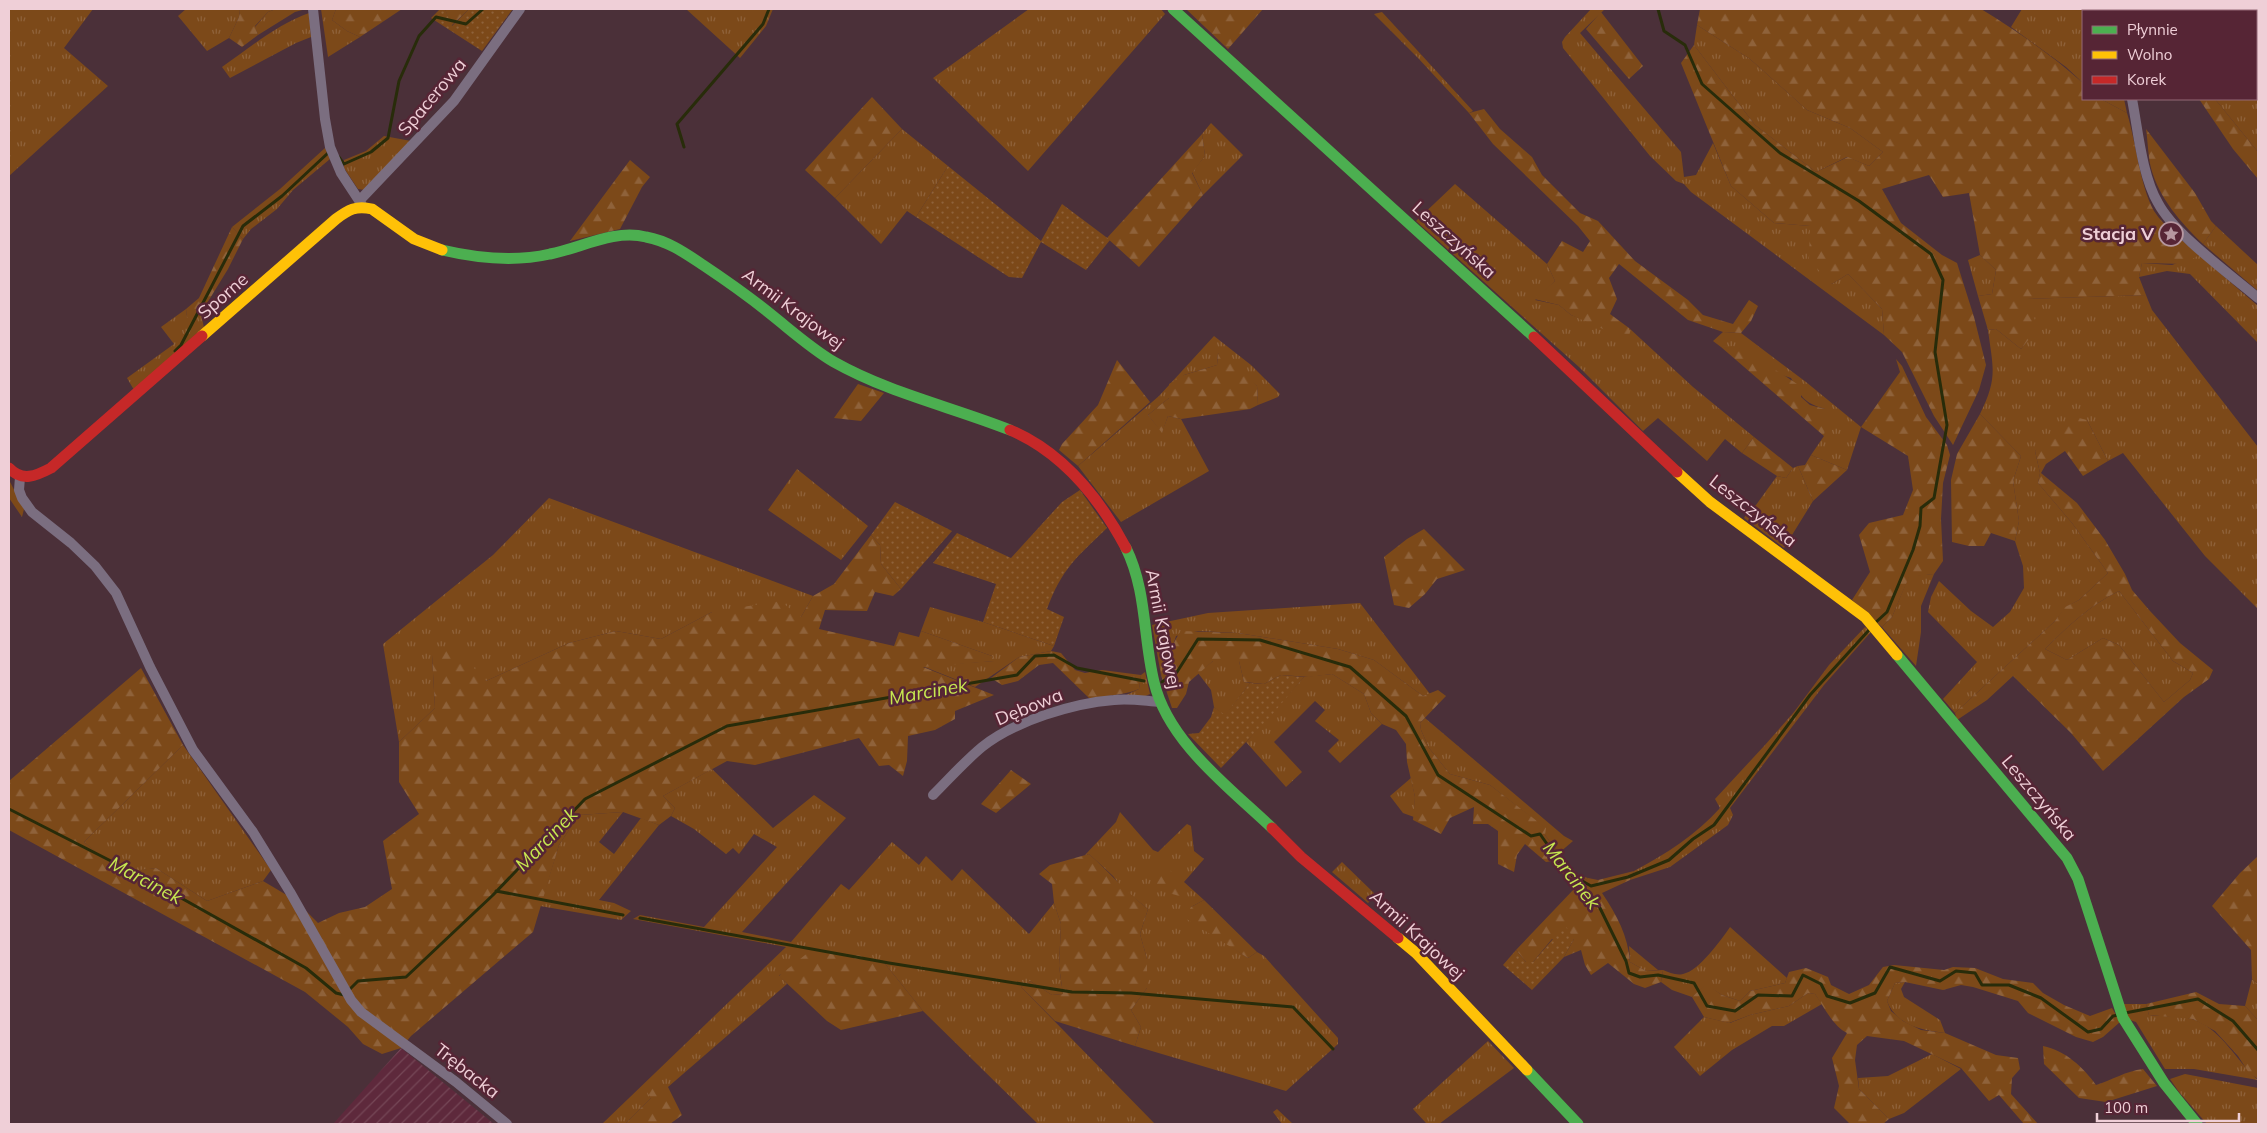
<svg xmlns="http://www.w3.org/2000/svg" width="2267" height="1133" font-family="Mulish,sans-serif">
<defs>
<pattern id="industrial-furrows" width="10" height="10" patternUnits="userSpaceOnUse" patternTransform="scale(1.25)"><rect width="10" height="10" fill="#5e293c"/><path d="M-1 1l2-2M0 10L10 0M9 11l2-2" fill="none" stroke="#754757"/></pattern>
<pattern id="grass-tufts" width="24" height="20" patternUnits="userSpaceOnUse" patternTransform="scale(1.25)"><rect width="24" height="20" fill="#7c4919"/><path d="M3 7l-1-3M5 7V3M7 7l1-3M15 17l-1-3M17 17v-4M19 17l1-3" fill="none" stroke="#8f623a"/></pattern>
<pattern id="forest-firs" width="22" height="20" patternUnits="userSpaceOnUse" patternTransform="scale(1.25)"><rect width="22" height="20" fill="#7c4919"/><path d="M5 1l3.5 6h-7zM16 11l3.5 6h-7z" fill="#8f623a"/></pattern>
<pattern id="garden-dots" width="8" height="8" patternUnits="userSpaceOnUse" patternTransform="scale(1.25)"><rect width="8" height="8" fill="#7c4919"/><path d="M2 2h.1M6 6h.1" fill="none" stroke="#8f623a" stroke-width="1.8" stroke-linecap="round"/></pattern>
</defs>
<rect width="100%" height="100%" fill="#4b3039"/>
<path fill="url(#industrial-furrows)" d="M401,1048l93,76h-161z"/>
<path fill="url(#grass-tufts)" d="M9,9h84l-29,39 44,38 -99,90z
M186,9h54l-1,8 -10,21 -22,13 -29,-35z
M276,9h30l-11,3 -37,23 -3,-8 13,-15z
M321,9h15l-4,11 15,11 13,6 -32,20z
M686,9h87l-7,17 -26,32z
M1029,9h132l4,5 -137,157 -95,-93z
M1591,9h14l-25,24 101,119 3,25 12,-2 17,-32 18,43 43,37 36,3 22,58 16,-10 34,35 2,26 -193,-143 -7,-8 -8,-3 -26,-25 -87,-108 -1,-6 3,-5z
M2022,9h77l1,2h-17v72l-17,-16 -55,-40z
M1382,12l91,99 -4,2 -51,-55 -44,-44z
M309,13l2,24 -15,6 -66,35 -8,-11c27,-19 56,-43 87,-54z
M1697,25l53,34 57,51 43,18 33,24 -14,14 -22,-9 -31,15 -61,-47 -61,-80z
M2256,55l2,2v95l-43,-53h41z
M2101,99h23l3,14z
M1211,123l32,32 -40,40 -11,-23 13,-16 -3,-22z
M902,129l46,37 -32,51 -9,-6 -26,33 -46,-46z
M384,136l27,5 -46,49 -7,-1 -14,-21v-8l22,-9z
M325,148l5,11 -37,31 -16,19 -26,20 -8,10 -11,-12 48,-38z
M1455,184l92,80 8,17 -20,19 24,5 12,10 58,21v-8l64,59 61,50 -12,16 -17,-14 -18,22 -49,-43 -15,13 -64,-64 -163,-146z
M2216,226l42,39v26l-55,-47z
M1980,255l16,15 -4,24 -14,2 -10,-36z
M2199,255l59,51v37l-68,-69 -23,-3 -28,6 3,-14 30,2z
M2146,295l6,15 106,137v162l-53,-53 -82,-103 -15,8 -21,-41 -52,31 5,22 -2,10 34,40 36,50 -29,27 -13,7 -11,14 -100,92 -12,-14 34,-37 -49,-50 3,-15 8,-16 32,30 22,16 17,-15 14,-24 -1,-22 -8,-25 4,-20 -6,-40 8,-25 -41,-42c18,-36 13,-46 8,-84l8,-1 25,20 6,-8v-42z
M186,309l1,8 14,-4 3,15 -70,62 -7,-12 47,-34 -13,-17z
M1723,332l18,1 65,49 55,45 -14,43 -36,-15 13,-19 1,-27c-21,-6 -24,-12 -34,-31l-9,-3 -44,-27 -17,-1 -8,-6z
M1214,336l37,29 29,29 -2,3 -20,8 -1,-19 -39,-33 -1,12 -33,10 -15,23 -21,17 14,17 6,-16 13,3 28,52 -88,51 -43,-56 81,-70z
M1798,466l15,35 -29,47 -40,-30 5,-8 7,-5 21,-29 9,2 7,-10z
M797,469l71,57 -27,34 -73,-50z
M9,480l15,29 -2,8 -13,-19z
M549,498l264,98 -12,21 -89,-5 -51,27 -45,-8 -47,12 -83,38 -54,-26 3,53 -36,34 -16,-98 110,-89z
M1934,574l-13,32v26l-5,34 -34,-39 10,-10 17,-41z
M2119,591l54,70 20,12 -3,7 -26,22 -45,-57 -16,-7 -36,22 -22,-11c23,-23 45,-44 74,-58z
M1360,603l70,91 -7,2 -49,-36 -36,-11 -100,-16 -40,-2 -22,5 -7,23 -8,16 -9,-50 56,-12z
M930,607l53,15 71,24 -3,5 -32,6 -44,30 -53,-21 72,-5 -2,-5 -71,-25z
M1865,627l6,5 -47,53 -94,123 3,7 -5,10 -58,42 -40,13 4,-9c32,-17 62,-36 86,-63l-5,-9 50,-54 29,-33 35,-47z
M1213,661h26l5,21 6,1 -25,33 -11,-9 -3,-17 -13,-17z
M1145,672l5,22 -7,3 -17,-2 13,-6 2,-14z
M1332,674l32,20 7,19 11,11 -42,39 -12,-12 11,-11 -24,-19 10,-11 -10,-9 -41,41 28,30 -16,15 -40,-45 58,-65z
M1425,718l139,118 9,5 -14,12 -14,-18v-7l-55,-43 -40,-11 -21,-26 -8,-18 -1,-7z
M183,745l88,125 -8,11 -56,20 -51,-33 -35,5 -37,-31z
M712,769l61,59 41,-33 32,23 -104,114 49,10 50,-58 8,6 43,-48 27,23 7,-9 26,25 10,-12 67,65 25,-31 7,21 -2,42 4,28 -11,1 -22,-14 -9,6 134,137h-117l-115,-113 -41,-51 -103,15 8,9 -119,103h-15l-2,11 -26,26h-23l184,-177 -153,-28 7,-4 64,12 73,-80 -23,-13 -15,20 -6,-6 -7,6 -32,-25 -23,-13 4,-8 -12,-12z
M1411,778l4,19 -1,20 -11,-4 -13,-17z
M623,812l-24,30 15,12 27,-36 18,7 -60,75 15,3 17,8 -10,9 -81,-14 19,-61 20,-30z
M1120,812l33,38 5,2 29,-28 4,2 3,25 10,8 -20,23 20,18 -13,7 29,32 28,19 9,-6 7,4 74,82v6l-52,47 -151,-45 6,-19 -10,-17 16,-22v-29l-7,-25 8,-25 -25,-20 -10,-13 -24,-22 -4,1 31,-33z
M1565,859l13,16 10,3 -13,10 -18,-21z
M1342,862l34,33 -8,8 -36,-31z
M1730,927l57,51 -2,5 -35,8 -10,10 -18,-6 -16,-10 -14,12 -20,-7 -11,-8 2,-12c6,2 13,6 20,4 16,-3 38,-34 47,-47z
M1629,946l29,24 -12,1 -16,-9z
M2252,979l6,5v36l-13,-14z
M1905,982l-4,7 3,8 36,23 5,13c-24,-3 -48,-7 -58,-32l8,-18z
M1808,993l7,1 7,10 -38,22h-12l-40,24 -32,26 -26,-29 30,-30 26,6 20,-8 39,-9z
M2123,1004h23l3,11c14,2 33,0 46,5 29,12 41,41 63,60l-64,-11h-29l-29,-47 -9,-3z
M1488,1041l26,27 -75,56 -13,-1 -13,-14z
M1932,1054l29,15 -57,44 -15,6 -30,-30 -1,-11 30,-2z
M2185,1074l73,14v36h-51l-28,-32 -9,-13z
M1277,1109l16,15h-11l-9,-12z"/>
<path fill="url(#forest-firs)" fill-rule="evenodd" d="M240,9h36l-8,3 -13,14 3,9 -16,12 -13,-9 10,-21z
M336,9h66l-42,28 -13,-6 -15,-11z
M445,9h24l-18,17z
M1186,9h77l-35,40z
M1700,9h281c36,22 71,46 102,74v16h18l26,14c9,29 13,73 27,98 10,16 31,31 45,44l-15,9 -42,-1 -3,14 7,18 -119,4 11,29 -17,21 -25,-20 -8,1 -10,-34 14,-2 4,-24 -16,-15 -11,-62 -26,4 -14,-22 -47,14 19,34 41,32 15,8 17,54 12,48 -7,25 -26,55 -19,-29 -32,-64 -18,-17 -2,-26 -34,-35 -16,10 -23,-24 1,-34 -36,-3 -43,-37 -50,-123 13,-18 61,80 61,47 32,-15 21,9 14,-14 -33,-24 -43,-18 -57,-51 -53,-34z
M2210,9h48v1l-44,1z
M1601,12l42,54 -14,13 -43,-50z
M872,97l30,32 -67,69 -30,-28z
M2199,99h16l43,53v27l-25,-30z
M1484,109l16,20 32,28 10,18 38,38 18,8 37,40 53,39 15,15 30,9 16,-24 9,6 -7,15 -10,12 -18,-1 -35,-12 -69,-56 -10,14 8,21 -7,15 19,14v8h-10l-48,-21 -12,-10 -25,-6 21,-18 -8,-17 15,-23 21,11 7,-11 -12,-15 -85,-82 -24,-31z
M2146,129l49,64 16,28 5,5 -13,18c-22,-21 -44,-46 -52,-76 -3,-12 -3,-26 -5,-39z
M1202,134l3,22 -13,17 11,22 -64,72 -32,-29z
M630,160l20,17 -8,10 -22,42 -50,12z
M232,227l11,12 -15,30 -27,44 -14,5 -1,-9 13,-11z
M1721,347c5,0 11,-1 16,0 6,2 58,35 64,40v10l9,8 15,4 2,6 -3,21z
M1218,353l18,9 21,24 1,19 -8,4 -69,10 -13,-3 -6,17 -14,-18 21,-17v-14l15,-9 33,-10z
M1896,359l6,7 24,51 21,28 3,10 -7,28 -2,36 2,42 -9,13 -25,3 -17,40 -10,10 -30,-27 18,-28 -11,-37 10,-12 34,-8 10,-25 -5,-34 -47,-29 39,-55z
M1117,360l33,42 -72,64 -19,-16 3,-6 36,-39z
M858,384l26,9 -23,28 -27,-3z
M1980,414l41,42 -8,25 6,40 -4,20 -24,-8 -7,13h-15l-17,-4 -1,-62 6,-26z
M2075,417l12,3 21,41 -25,15 -18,-25 -19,13 -5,9 36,30 28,37 20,34 7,16 18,21 30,32 33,27 -4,9 -25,18 -81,74 -32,-38 -58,-57 -26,24 -30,20 -2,-7 100,-92 10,-14 14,-7 29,-27 -36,-50 -34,-40 2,-10 -5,-22 24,-23zM2119,591l54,70 20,12 -3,7 -26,22 -45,-57 -16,-7 -36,22 -22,-11c23,-23 45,-44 74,-58z
M1754,437l39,31 -7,10 -9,-2 -35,-23z
M1811,455l36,15 -34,31 -15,-35 7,-1z
M1424,529l41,41 -28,9 -12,15 -16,14 -15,-3 -10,-48 23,-18z
M871,535l9,10 1,19 20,25 -8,7 -18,-4 -8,19 -42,-1 -6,19 75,17 5,-14 20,5 2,-6 71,25 3,5 -72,6 71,28 -39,16v8l-20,11 -27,6 -1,25 -4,15 -14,-11 -10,1 -20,-28 -104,27 -28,-4 -64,35 12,12 -4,8 -12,9 -36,-13 -44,3 -20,30 -26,87 -122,104 -10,12 -19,6 -19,-10 -15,-17 -43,-35 -296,-162v-49l132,-113 42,77 -99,97 37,30 35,-4 51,33 56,-20 32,19 23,23 21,-10 26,-6 27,-18 -9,-48 36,-27 -20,-32v-40l36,-34 -3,-53 19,-12 35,38 83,-38 47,-12 45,8 51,-27 68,-11 21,16 12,-21 21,-12z
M1181,631l57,2 100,16 36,11 49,36 15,-6 8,6 -26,27 1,7 8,18 21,26 40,11 56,43 -1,7 14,18 -6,8 -7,1 -21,-18 -8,11 -3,17 -16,-8v-33l-10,-7h-15l1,-17 -24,11 -9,16 -28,-14 2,-23 -8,-35 -1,-18 -10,-14 -14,-6 -11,-11 -7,-19 -32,-20 -23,3 -28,-2 -17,9 -20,-2 -5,-21h-26l-24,21 -3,12 -9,14h-5l-11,-33c7,-13 12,-35 20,-44z
M1051,651l10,2 14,17 10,3 17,-3 39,5 -2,14c-16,7 -32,5 -48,11l-38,-37 -14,2 -21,16 -16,4 -11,-7 28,-21z
M1011,770l20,14 -35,29 -15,-9z
M1089,854c20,18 37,38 59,55l-8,25 7,25v29l-16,22 10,17 -6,19 -80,-25 -34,-34 9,-6 22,14 11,-1 -4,-28 2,-42 -7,-21 -2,-19 -13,-10 11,-9z
M2258,856v128l-6,-5 -1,-29 -39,-44 28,-33z
M1160,861l23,21v15l-25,-7 -7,-23z
M1634,871l-4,9 -28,13c15,22 26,43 28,69l16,9 17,-1 -2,12 -16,6 -11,-4 -26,-21 -17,12 -6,-10 -4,-15 -17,7 10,-18h-22l-19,23h-7l-10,-12 59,-62 13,-10 10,2z
M1204,900l53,52 -9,6 -63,-40 6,-11z
M825,949l57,11 41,51 -82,19 -14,-9 -48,-45 31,-25z
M1894,965l50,5 9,-3 22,1 28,11 30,4 10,10 21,12 26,11 22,-8 8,14 -17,15 -10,5 -17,-5 -48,-24 -10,-12 -45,-14 -12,-2 -18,5 -38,-8 -10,1 -8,18 4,10 12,10 18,9 24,3 51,22 22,3 2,11 -8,9 -1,16 27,30h-14l-25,-29 -10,6 -28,-33 -57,-27 -37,-5 -10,9 -2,15 4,29 30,30 -6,5h-33l-16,-16 5,-22 -7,-28 15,-25c-14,-7 -23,-26 -32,-39l-7,-1 -19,13 -39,9 -21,8 -25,-6 -12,-20 14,-13 16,11 18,6 10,-10 35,-8 4,-11 17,-4 22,9 3,8 18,9 20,-9 14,-18z
M2196,992l23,12 26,2 13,14v59l-9,-6 -11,-17 -23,-25 -22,-12 -44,-4 -3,-11z
M2043,1046c22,4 41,22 53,39 16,-5 30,-14 47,-16l14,17 -51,16 -27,-4 -35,-34z
M653,1087h15l14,28 -12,9h-45l26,-26 -4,-6z"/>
<path fill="url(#garden-dots)" d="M440,9h5l7,17 17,-17 43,1 -30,41 -51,-33z
M948,166l93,75 21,-37 48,36 -24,30 -45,-28 -19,36 -13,-1 -93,-60z
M1080,490l27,38c-30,29 -45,40 -60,81l17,8 -10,29 -71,-24 13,-38 -63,-21 24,-30 54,25 51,-56z
M895,502l57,29 -51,58 -20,-25 -1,-19 -9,-10z
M1281,675l23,2 -34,40 -49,51 -33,-34 11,-1 12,-16 3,-10 11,8 25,-32 14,1z
M1565,925l9,14 -10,18 -32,33 -29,-25 13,-15 10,12h7z"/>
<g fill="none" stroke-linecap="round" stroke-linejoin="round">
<path stroke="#282c0a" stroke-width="3" d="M1658,9l6,22 21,14 17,39 78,69 79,48 72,53 12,26 -8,72 12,73 -13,73 -13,10 -1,18 -7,24 -26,62 -12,11
M684,147l-7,-23 86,-100 6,-15
M339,157l5,7 27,-12 17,-14 11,-57 20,-45 17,-19 30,7 17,-15
M175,351l6,-6 62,-119 39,-30 46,-43
M1162,682l15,-10 21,-33 62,1 90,27 56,49 32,59 93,61 9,-2 21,30 36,38 29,59 3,12 11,4 18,-2 36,8 13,23 28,5 23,-16 34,1 11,-21 18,9 6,12 23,7 25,-10 15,-26 50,14 16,-10 19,2 7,12h27l32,13 47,34 13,-3 12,-13 6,-1
M9,809l149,76 148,83 30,25 8,2 14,-14 48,-4 87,-82 92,-96 142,-73 290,-51 18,-19 19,-1 23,13 67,13
M1577,878l14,8 37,-9 41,-17 24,-21 21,-14 96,-130 59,-65
M496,891l127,24
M640,918l249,45 183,29 59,1 162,14 40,42
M2125,1013l73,-14 35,22 25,29"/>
<path stroke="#7b6e80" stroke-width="10" d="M313,9l12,110 5,28 11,26 21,32
M2106,9l1,2
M2132,99c6,31 10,77 26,104 17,32 72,71 100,95
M360,200l94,-99 66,-92
M20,477l-1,13 3,8 10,14 39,31 24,23 21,27 34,74 43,83 60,82 37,60 61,108 10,12 95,70 51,42
M933,795c16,-16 31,-33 49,-48 32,-26 92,-44 132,-47 15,-2 31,1 46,2"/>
<path stroke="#4caf50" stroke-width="11" d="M1173,9l361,328
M442,250c34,8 73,12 108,4 31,-6 64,-25 96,-17 22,4 39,16 57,28 24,16 48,33 70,51 20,16 39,33 61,46 55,31 118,45 176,68
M1126,548c21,43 17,89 28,134 14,60 75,105 118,146
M1897,655l170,203 11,21 45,139 41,65 33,41
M1527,1070l51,54"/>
<path stroke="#ffc107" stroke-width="11" d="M202,336l134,-117c12,-9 20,-14 36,-10l42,30 28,11
M1677,472l33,30 155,115 32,38
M1398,938l18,15 111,117"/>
<path stroke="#c62828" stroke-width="11" d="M1534,337l143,135
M1010,430c52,22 90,69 116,118
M9,468c13,14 27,8 42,0l151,-132
M1272,828l29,29 97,81"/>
</g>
<defs>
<g id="sight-ring" transform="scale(1.25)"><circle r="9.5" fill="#562535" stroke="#b697a0" stroke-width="1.5"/><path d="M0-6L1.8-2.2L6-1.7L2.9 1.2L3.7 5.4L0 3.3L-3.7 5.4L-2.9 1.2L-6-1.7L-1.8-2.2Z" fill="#b697a0"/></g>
</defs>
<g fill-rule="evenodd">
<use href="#sight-ring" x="2171" y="234"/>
</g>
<g text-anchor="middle" stroke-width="5" stroke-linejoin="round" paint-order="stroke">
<g font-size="18" fill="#efcfd7" stroke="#562535">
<text transform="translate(432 97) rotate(-50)" y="6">Spacerowa</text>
<text transform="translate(1454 240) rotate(42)" y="6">Leszczyńska</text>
<text transform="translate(223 296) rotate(-41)" y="6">Sporne</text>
<text transform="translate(793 309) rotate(37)" y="6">Armii Krajowej</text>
<text transform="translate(1753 511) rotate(38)" y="6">Leszczyńska</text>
<text transform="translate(1163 629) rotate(79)" y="6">Armii Krajowej</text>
<text transform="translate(1029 707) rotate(-22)" y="6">Dębowa</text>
<text transform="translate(2039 798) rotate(50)" y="6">Leszczyńska</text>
<text transform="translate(1417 935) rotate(43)" y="6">Armii Krajowej</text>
<text transform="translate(467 1071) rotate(38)" y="6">Trębacka</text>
</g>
<g font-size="18" font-weight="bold" fill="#efcfd7" stroke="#562535" text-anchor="end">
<text x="2154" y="240">Stacja V</text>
</g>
<g font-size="19" font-style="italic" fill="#c7e850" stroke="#562535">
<text transform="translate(928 691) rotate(-10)" y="7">Marcinek</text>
<text transform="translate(546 839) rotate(-46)" y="7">Marcinek</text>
<text transform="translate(1572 875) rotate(52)" y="7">Marcinek</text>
<text transform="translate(146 880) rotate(28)" y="7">Marcinek</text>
</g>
</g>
<rect width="2267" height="1133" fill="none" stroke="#efcfd7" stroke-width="20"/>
<rect x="2082" y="10" width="175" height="90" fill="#562535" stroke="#936976"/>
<rect x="2092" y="26" width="25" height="8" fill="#4caf50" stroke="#936976"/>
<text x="2127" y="35" font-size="15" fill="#efcfd7">Płynnie</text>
<rect x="2092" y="51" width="25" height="8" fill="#ffc107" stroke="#936976"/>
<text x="2127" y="60" font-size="15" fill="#efcfd7">Wolno</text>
<rect x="2092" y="76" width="25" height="8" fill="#c62828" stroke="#936976"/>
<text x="2127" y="85" font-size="15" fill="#efcfd7">Korek</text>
<path d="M2097 1113v8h142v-8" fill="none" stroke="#efcfd7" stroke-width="2.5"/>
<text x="2104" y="1113" font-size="15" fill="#efcfd7" stroke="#562535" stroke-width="4" paint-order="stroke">100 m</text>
</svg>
